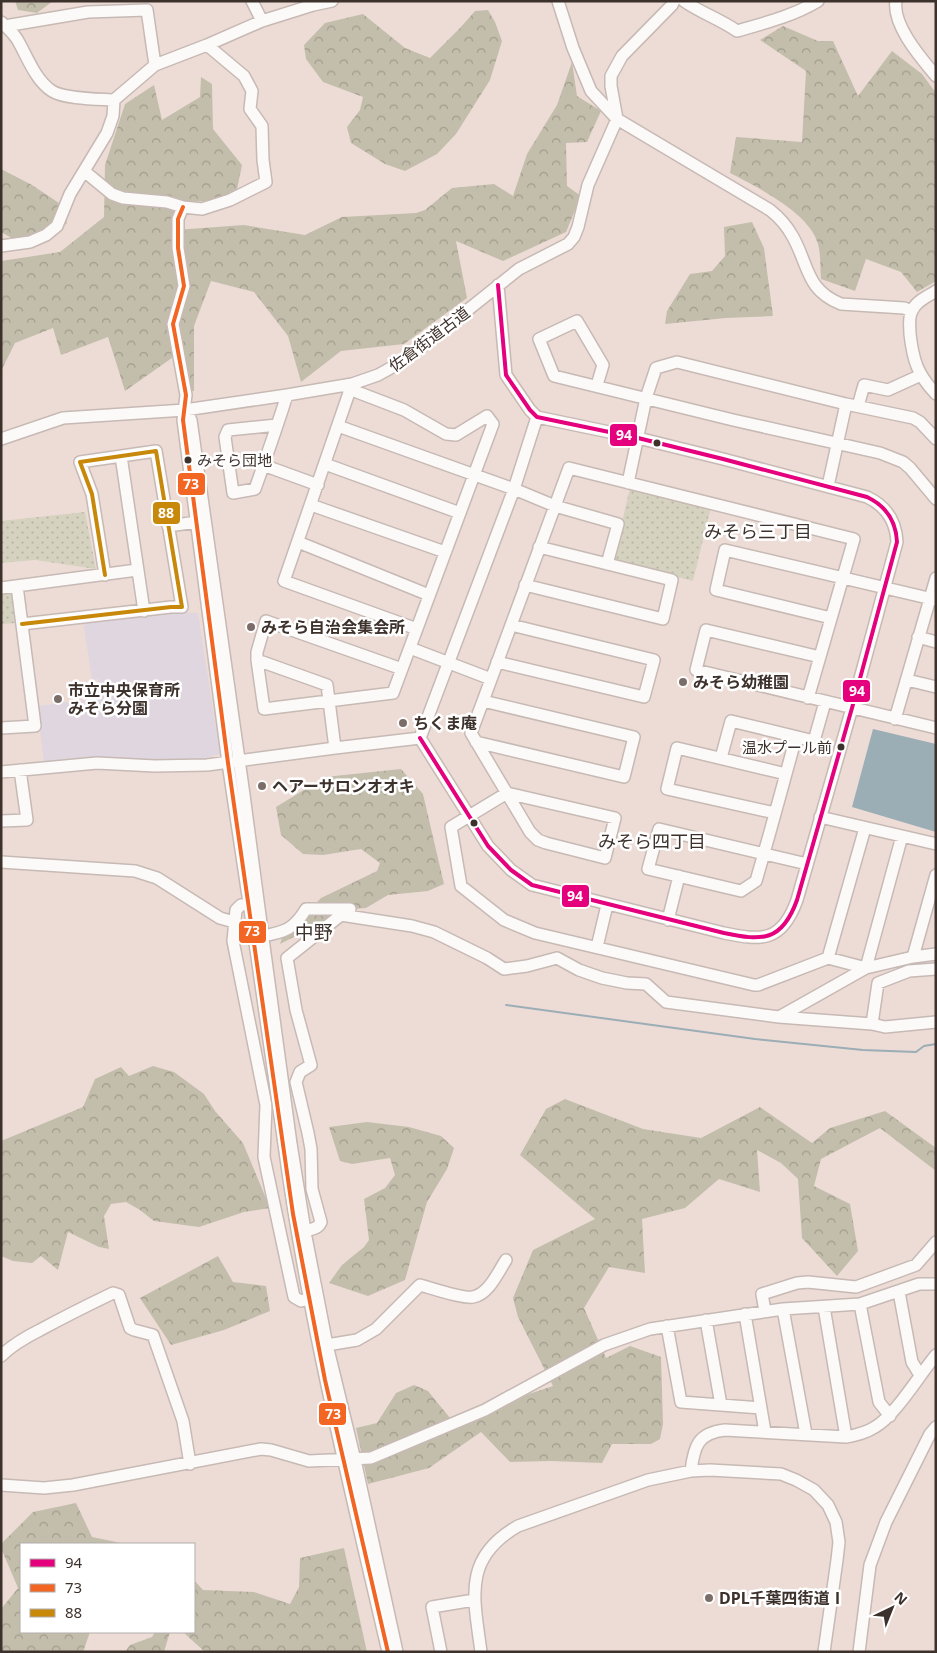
<svg xmlns="http://www.w3.org/2000/svg" width="937" height="1653" font-family="'Noto Sans','Noto Sans JP',sans-serif">
<defs>
<pattern id="green-dots" width="8" height="8" patternUnits="userSpaceOnUse" patternTransform="scale(1.25)"><rect width="8" height="8" fill="#d6d2c0"/><path d="M2 2h.1M6 6h.1" fill="none" stroke="#b9b5a5" stroke-width="1.8" stroke-linecap="round"/></pattern>
<pattern id="forest-crowns" width="20" height="18" patternUnits="userSpaceOnUse" patternTransform="scale(1.25)"><rect width="20" height="18" fill="#c3beab"/><path d="M2 6a3 3 0 1 1 6 0M12 15a3 3 0 1 1 6 0" fill="none" stroke="#a09b8b"/></pattern>
</defs>
<rect width="100%" height="100%" fill="#eddcd6"/>
<path fill="#e0d6e0" d="M170,612l28,1 22,141 -18,5 -47,2 -56,-3 -55,4 -7,-56 64,-8 -3,-19 -6,1 -9,-59z"/>
<path fill="url(#green-dots)" d="M630,488l81,19 -18,74 -80,-21z
M85,512l11,57 -61,-9 -34,3v-42z
M14,590l4,33 -17,1v-33z"/>
<path fill="url(#forest-crowns)" d="M15,1h38l-16,12 -19,-3z
M488,10l7,12 7,19 -12,39 -34,54 -19,20 -32,17 -20,-7 -34,-21 -4,-16 13,-17 3,-13 -40,-15 -17,-23 -2,-14 21,-22 38,-9 42,34 25,10 30,-30 15,-17z
M783,26l35,15h15l25,55 34,-45 30,23 14,19v188l-19,11 -16,-20 -35,-13 -11,32 -34,-12c-1,-11 0,-24 -3,-35 -8,-31 -61,-57 -88,-71l6,-36 66,5 4,-71 -46,-31z
M572,62l5,34 24,15 -14,31 -21,1 1,43 14,10 -15,36 -63,29 -47,-20 11,57 -63,46 -63,7 -40,31 -13,-46 -34,-44 -43,-11 -17,45v65h-9l-6,-38 -54,38 -17,-54 -47,18 -8,-27 -38,15 -14,28v-110l59,-9 44,-35 1,-52 20,-61 29,-19 8,35 38,-23 1,-20 11,7 1,45 29,36 -7,34 -46,3 -14,28 69,-5 61,10 37,-18 74,-4 9,-3 27,-22 42,-4 19,12 14,-42 30,-49z
M1,169l31,16 30,20 5,18 -16,15 -34,3 -16,-9z
M752,222l12,26 9,68 -47,2 -61,6 2,-13 23,-37 22,-3 13,-15 -1,-29z
M401,769l22,25 21,90 -16,7 -40,4 -22,13 -25,2 -8,7 -53,27 2,-6 39,-40 56,-27 3,-8 -19,-14 -38,6 -20,-1 -22,-19 -5,-28 49,-30z
M153,1066l21,6 30,22 11,17 28,32 27,65 -26,4 -45,15 -45,-6 -14,-11 -14,-8 -15,2 -7,12 5,33 -10,-2 -31,-15 -10,38 -17,-14 -9,7 -19,-2 -12,-5v-115l82,-34 12,-28 26,-12 8,9z
M565,1099l78,30 58,9 59,-31 52,36 18,-15 55,-17 51,37v23l-56,-43 -59,31 -7,27 36,18 8,47 -21,25 -35,-38 -4,-59 -17,-16 -24,-13 3,42 -41,-13 -34,29 -43,11 3,54 -36,-6 -25,41 22,50 24,-12 31,11 2,67 -3,15 -9,5h-39l-10,19 -51,-2 -41,1 -29,-30 -52,36 -61,16 -12,-56 21,-5 19,-30 18,-8 14,6 22,27 16,-3 87,-29 -35,-69 -5,-19 20,-48 62,-31 -75,-64 26,-46z
M367,1122l42,5 32,9 13,12 -7,21 -20,33 -22,78 -37,16 -39,-13 13,-18 22,-18 5,-7 -5,-41 21,-11 10,-13 -5,-17 -38,6 -12,-3 -11,-34z
M218,1256l15,26 33,4 4,25 -46,19 -53,15 -31,-47z
M76,1503l16,34 34,7h-105v88h69l-7,20h-82v-43l17,-21 -17,-40v-4l32,-32z
M344,1548l23,104h-162l-22,-20h11v-52l9,10 51,2 36,12 9,-17 1,-29z
M155,1632h15l-6,20h-39l5,-7 22,-8z"/>
<path fill="#9badb5" d="M873,729l63,15v88l-84,-25z"/>
<g fill="none" stroke-linecap="round" stroke-linejoin="round">
<path stroke="#9badb5" stroke-width="2" d="M506,1005l249,34 108,11 53,2 8,-6 12,-2"/>
<g stroke="#c7b9b4" stroke-width="14">
<path id="minor" d="M252,1l10,20
M558,1l15,47 18,43 26,28 153,91c9,7 17,16 23,27 16,29 13,53 48,67l63,4 8,3
M684,1c17,12 36,18 53,30 28,-8 56,-15 81,-30
M896,1c-4,24 25,57 40,75
M1,22c6,5 12,11 16,17 10,17 18,41 35,52 12,8 46,8 62,9l41,-35 52,-20 55,-24 51,-16 19,-4
M5,26l83,-14 59,-2 8,55
M84,171l28,23 11,4 44,4 16,5 19,2 28,-9 36,-18 -3,-22 -1,-34 -12,-17 2,-18 -8,-15 -37,-31
M183,207l-5,12v29l6,38 -11,38 13,71 -3,25 45,343 27,180
M1,246l29,-4 16,-7 11,-9 13,-32 37,-61 6,-17 1,-16
M936,291c-9,6 -20,10 -24,20 -4,7 -2,15 -2,23 3,26 7,40 26,60
M352,384l5,8 47,18 42,24 10,1 31,-19 6,8 -100,269 -129,16 -7,-49v-8l9,-31 136,48
M352,384l-68,197 133,48
M597,385l6,-20 -26,-44 -38,18 15,37 179,44 147,33 23,9 7,6 26,31
M858,406l6,-21 24,5 33,-15
M185,410l6,10 53,375 20,151
M277,425l-49,5 -3,7 8,56 22,-4c11,-31 22,-62 32,-94
M338,426l176,63 41,17 63,18 -11,40
M1,439l62,-21 122,-8 102,-15 65,-11 26,-9 27,-15 114,-91 49,-25 6,-7 4,-10 10,-42 29,-66 -6,-33v-10l11,-20 50,-51 2,-4
M121,456l23,155
M325,464l135,49
M263,465l55,20
M628,483l18,-85 10,-30 21,-6 169,42 67,14 7,4 16,17
M828,486l18,-82
M311,505l134,47
M168,526l29,-4
M298,542l131,53
M525,585l138,34 9,-39 -133,-33
M1,588l136,-18
M831,618l-115,-28 9,-40 211,50
M22,624l149,-17h11l-26,-156 -76,11 12,32 13,81
M918,637l18,5
M410,648l81,31
M820,657l-114,-27 -10,40 240,58
M257,660l70,25 8,63
M497,662l147,35 10,-37 -143,-35
M907,680l29,7
M483,701l-12,32 59,99 8,8 8,3 59,15 10,-40 -108,-25 -56,34 10,59 43,34 31,13 219,52h4l70,-27 38,10 47,-11 23,-3
M895,719l41,-141
M1,728l34,-2 -18,-140
M796,737c-13,48 -26,96 -40,144l-15,10 -93,-22 11,-40 148,35
M420,738l68,108 23,24 21,15 192,48c38,8 58,9 73,-33l55,-192 45,-166c-1,-21 -11,-36 -30,-45l-144,-38 -85,-21 -101,-21 -7,-7 -24,-35 -8,-90
M420,738l94,-249 23,-72
M476,742l148,35 10,-40 -151,-36 86,-233 285,71 -46,159
M721,758l10,-37 83,20 11,-39
M1,772l96,-9 58,3 52,-1 128,-17 85,-10
M775,813l-108,-24 10,-41 109,26
M820,817l116,27
M1,821l26,-1 -7,-50
M1,862l134,9 22,7 63,40 14,4
M249,904l-8,1 -5,5 -3,31 33,164 -2,52 30,140 7,4 7,-2
M668,920l11,-44
M263,936c22,-4 31,-7 43,-27h44
M597,947l10,-42
M913,957l23,-82
M828,958l37,-130
M779,1017l87,-49 36,-132
M872,1024l6,-41 31,-12 27,-2
M284,1144c23,172 65,339 104,508
M291,1144l15,93 21,108 28,115 42,192
M305,1231c7,-2 13,-2 16,-9l-9,-33 -1,-40 -3,-16 -12,-51 4,-10 11,-7 -15,-55 -9,-52 54,-43 71,11 22,6 53,26 17,11 23,-3 30,-8 22,12 23,8 25,5 19,1 20,18 113,15 93,7 13,3 51,-5
M899,1292l13,70 8,13
M860,1304l19,98 11,14
M824,1307l22,130
M783,1309l23,125
M765,1311l-3,-17 35,-11 11,-1 48,5 60,-22 20,-23
M745,1314l20,118
M706,1320l15,85
M667,1326l14,76 80,6
M327,1345l30,-5 19,-11 44,-44c11,3 43,14 53,12 16,-3 25,-25 33,-37
M1,1356c11,-11 25,-19 39,-26 24,-13 48,-25 73,-37l6,2 11,33 4,2 19,5 30,86 7,43
M691,1471c3,-25 7,-38 34,-41l121,7c10,-2 20,-4 29,-10 20,-11 45,-53 61,-72
M1,1485l43,3 29,-3 188,-36 10,1 38,11 62,-3 114,-48 119,-65 46,-16 133,-20 77,-5 59,-20h17
M441,1652l-9,-45 42,-7
M481,1652c-7,-54 -19,-94 37,-126l130,-46 43,-9 19,-1 71,4 15,6 18,10 14,15 8,17 3,20 -2,18 -13,92
M859,1652l11,-87 16,-43 44,-88 6,-7"/>
</g>
<use href="#minor" stroke="#fcfaf9" stroke-width="11"/>
<g stroke="#c7b9b4" stroke-width="14" stroke-linecap="butt">
<path id="minor-bridge" d="M255,943l29,201
M264,946l27,198"/>
</g>
<use href="#minor-bridge" stroke="#fcfaf9" stroke-width="11"/>
<g stroke="#fff" stroke-width="8">
<path id="bus-1" d="M420,738l68,108 23,24 21,15 192,48c38,8 58,9 73,-33l55,-192 45,-166c-1,-21 -11,-36 -30,-45l-144,-38 -85,-21 -101,-21 -7,-7 -24,-35 -8,-90"/>
</g>
<g stroke="#fff" stroke-width="8">
<path id="bus-2" d="M183,207l-5,12v29l6,38 -11,38 13,71 -3,25 45,343 65,451 32,166 63,272"/>
</g>
<g stroke="#fff" stroke-width="8">
<path id="bus-3" d="M22,624l149,-17h11l-26,-156 -76,11 12,32 13,81"/>
</g>
<use href="#bus-1" stroke="#e5007d" stroke-width="4"/>
<use href="#bus-2" stroke="#f26522" stroke-width="4"/>
<use href="#bus-3" stroke="#c8890b" stroke-width="4"/>
</g>
<g fill="#3d312c" stroke="#fff" stroke-width="2">
<circle cx="657" cy="443" r="4.5"/>
<circle cx="188" cy="460" r="4.5"/>
<circle cx="841" cy="747" r="4.5"/>
<circle cx="474" cy="823" r="4.5"/>
</g>
<g fill="#7b6d68" stroke="#fff" stroke-width="2">
<circle cx="251" cy="627" r="5"/>
<circle cx="683" cy="682" r="5"/>
<circle cx="58" cy="699" r="5"/>
<circle cx="403" cy="723" r="5"/>
<circle cx="262" cy="786" r="5"/>
<circle cx="709" cy="1598" r="5"/>
</g>
<g text-anchor="middle" stroke-width="5" stroke-linejoin="round" paint-order="stroke">
<g font-size="15" fill="#3d312c" stroke="#fff" text-anchor="start">
<text x="197" y="466">みそら団地</text>
<text x="832" y="753" text-anchor="end">温水プール前</text>
</g>
<g font-size="16" fill="#3d312c" stroke="#fff">
<text transform="translate(429 339) rotate(-37)" y="6">佐倉街道古道</text>
</g>
<g font-size="16" font-weight="bold" fill="#3d312c" stroke="#fff" text-anchor="start">
<text x="261" y="633">みそら自治会集会所</text>
<text x="693" y="688">みそら幼稚園</text>
<text x="68" y="696">市立中央保育所<tspan x="68" dy="18">みそら分園</tspan></text>
<text x="413" y="729">ちくま庵</text>
<text x="272" y="792">ヘアーサロンオオキ</text>
<text x="719" y="1604">DPL千葉四街道Ⅰ</text>
</g>
<g font-size="18" fill="#3d312c" stroke="#fff">
<text x="758" y="538">みそら三丁目</text>
<text x="652" y="848">みそら四丁目</text>
</g>
<g font-size="19" fill="#3d312c" stroke="#fff">
<text x="314" y="939">中野</text>
</g>
</g>
<g stroke="#fff" stroke-width="2">
<rect x="609" y="423" width="29" height="24" rx="5" fill="#e5007d"/>
<rect x="177" y="472" width="29" height="24" rx="5" fill="#f26522"/>
<rect x="152" y="501" width="29" height="24" rx="5" fill="#c8890b"/>
<rect x="842" y="679" width="29" height="24" rx="5" fill="#e5007d"/>
<rect x="561" y="884" width="29" height="24" rx="5" fill="#e5007d"/>
<rect x="238" y="920" width="29" height="24" rx="5" fill="#f26522"/>
<rect x="318" y="1402" width="29" height="24" rx="5" fill="#f26522"/>
</g>
<g font-size="14" text-anchor="middle" font-weight="bold" fill="#fff">
<text x="624" y="440">94</text>
<text x="191" y="489">73</text>
<text x="166" y="518">88</text>
<text x="857" y="696">94</text>
<text x="575" y="901">94</text>
<text x="252" y="936">73</text>
<text x="333" y="1419">73</text>
</g>
<rect width="937" height="1653" fill="none" stroke="#3d312c" stroke-width="5"/>
<rect x="20" y="1543" width="175" height="90" fill="#ffffff" stroke="#b1adab"/>
<rect x="30" y="1559" width="25" height="8" fill="#e5007d" stroke="#b1adab"/>
<text x="65" y="1568" font-size="15" fill="#3d312c">94</text>
<rect x="30" y="1584" width="25" height="8" fill="#f26522" stroke="#b1adab"/>
<text x="65" y="1593" font-size="15" fill="#3d312c">73</text>
<rect x="30" y="1609" width="25" height="8" fill="#c8890b" stroke="#b1adab"/>
<text x="65" y="1618" font-size="15" fill="#3d312c">88</text>
<g transform="translate(892 1608) rotate(43)" stroke="#ffffff" stroke-width="4" paint-order="stroke">
<path d="M0-4L9 19L0 12L-9 19Z" fill="#3d312c"/>
<text y="-8" font-size="14" font-weight="bold" text-anchor="middle" fill="#3d312c">N</text>
</g>
</svg>
